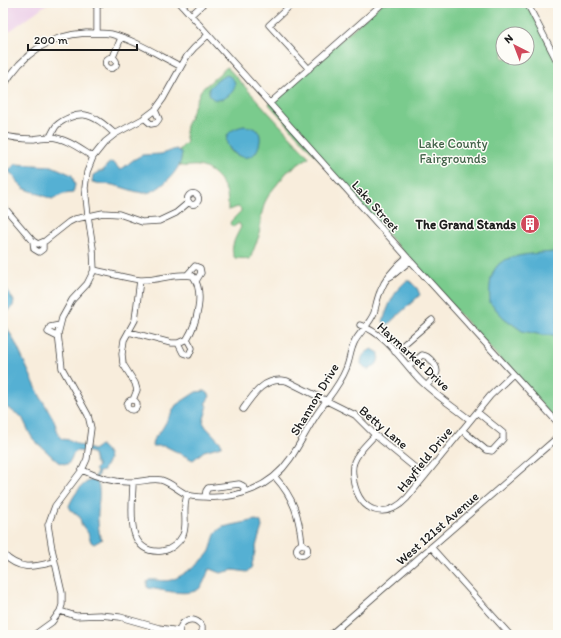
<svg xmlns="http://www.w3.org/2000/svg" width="561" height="638" font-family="Itim,sans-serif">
<rect width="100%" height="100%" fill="#fdfcf7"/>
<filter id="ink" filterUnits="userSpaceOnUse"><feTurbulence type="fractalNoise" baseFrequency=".025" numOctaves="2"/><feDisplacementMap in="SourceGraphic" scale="8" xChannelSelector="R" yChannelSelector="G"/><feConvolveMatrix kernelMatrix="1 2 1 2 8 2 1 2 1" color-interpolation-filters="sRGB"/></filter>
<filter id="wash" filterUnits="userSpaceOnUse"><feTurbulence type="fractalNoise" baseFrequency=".012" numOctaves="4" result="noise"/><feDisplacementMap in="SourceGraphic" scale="16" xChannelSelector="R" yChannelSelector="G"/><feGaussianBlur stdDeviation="0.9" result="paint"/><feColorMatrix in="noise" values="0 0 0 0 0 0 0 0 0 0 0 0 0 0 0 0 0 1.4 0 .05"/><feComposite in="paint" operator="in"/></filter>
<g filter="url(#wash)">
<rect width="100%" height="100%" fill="#f8eddc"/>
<path fill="#edd1e9" d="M3,3h45l-45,33z"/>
<path fill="#7acb8d" stroke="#4b7454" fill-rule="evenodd" d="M382,3h145l31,60v360l-289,-319zM503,34h24v24h-24z
M227,67l82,90 -22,15 -17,21 -5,9 -4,14 -2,20 -9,23 -15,-1c-7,-9 2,-23 6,-31l-2,-4 -6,4 -3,-3 1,-3 10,-10v-2l-3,-2 -10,3c0,-7 0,-13 -2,-19 -4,-11 -16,-24 -28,-25 -6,-1 -13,2 -19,-1l3,-12 -3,-3 8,-8 -2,-9 1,-7 15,-36zM244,126l11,2 -12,28 -6,-1 -8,-5z"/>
<path fill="#55b0d3" stroke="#386678" d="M227,75c26,12 -20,41 -18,13l9,-9z
M244,126c3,1 9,1 12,3 7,5 4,17 0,23 -13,19 -52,-18 -12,-26z
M176,149l6,4c-1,4 -1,9 -3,12 -5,11 -23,29 -36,28 -9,-1 -20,-6 -30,-8 -7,-1 -14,-1 -21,-3l1,-7 7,-4h3l4,-6 4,-3 4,2 5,6 2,-1 11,-9 9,-5 19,-1z
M15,164l37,2 20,9 3,10 -2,8 -9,1 -12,5 -29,-11 -14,-17z
M558,248v89l-1,-2h-15l-20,-4 -18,-13 -14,-15c-1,-12 -1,-29 8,-38 10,-11 43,-12 57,-13z
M406,281h4l7,7 3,7 -34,31 -3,-5c6,-17 10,-28 23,-40z
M3,283l11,18 -1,5 -10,11 1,5 12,22 24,52 14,24 5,16 3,3 8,1 7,4 16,6 7,-5c10,7 12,16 3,24v2l-4,1 -3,8c6,9 2,22 2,32 -1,8 1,17 2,26l2,1 -1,1 -7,4 -3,-2 -3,-9 -7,-9 -1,-7 -9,-7 -2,-4c4,-10 14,-26 25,-26l3,-8 -2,-3 3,-3 -3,-4 -2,-8 -3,-2 -14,-1c-4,3 -4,8 -8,13h-3l-7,-2 -24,-22 -3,-4 -9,-19 -19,-12z
M372,349l7,4c0,9 -2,13 -11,17l-7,-6c0,-8 3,-11 11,-15z
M205,391l3,2 2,3 -5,8 2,1v4l-4,13 3,5 16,17 -1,2 -17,5 -11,9 -28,-14h-13l1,-6 9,-11 14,-24 20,-13z
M256,520l5,2 1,5 -5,16 -6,26 -4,3 -14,-2 -12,3 -10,-4 -2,1c-3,6 -5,13 -8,17 -9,11 -39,3 -52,1l-2,-1v-5l2,-2c7,-1 14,2 22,0 9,-2 34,-20 39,-29 4,-10 2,-18 13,-24z"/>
</g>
<g filter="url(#ink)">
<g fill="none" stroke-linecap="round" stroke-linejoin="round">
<g stroke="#3d3b39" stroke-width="7">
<path id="minor" d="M92,3l5,3 5,-3
M180,3l227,254 151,166
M293,3l-24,22 40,44
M527,3l31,60
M191,15l13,-12
M97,33v-27
M113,57l8,-19
M105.5 63a5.5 5.5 0 1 1 11 0a5.5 5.5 0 1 1-11 0Z
M3,87c19,-33 46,-52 83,-54 9,0 17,0 25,1 24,6 47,21 69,32
M270,103l113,-100
M144,118l7,6 5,-1 3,-4 -4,-9
M3,135c9,3 21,4 31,4 6,-1 11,-2 16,-2 16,1 30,12 43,20
M50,137c2,-4 4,-8 6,-11 7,-7 20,-12 29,-11 12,2 22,12 30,19
M187.5 199a5.5 5.5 0 1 1 11 0a5.5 5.5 0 1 1-11 0Z
M3,206l30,35 5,3 7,-3 24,-19 6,-3 28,-6 16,1 23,8 17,-1 17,-8 13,-11
M33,241l1,8 5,3 4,-3v-7
M94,270c15,3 31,8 46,10 18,1 36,-8 53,-4 12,17 4,47 -6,63l-9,4h-7l-42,-11
M187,275l8,-9 5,2 1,5 -5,8
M388,278l5,-3 17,-14
M360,325c26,9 42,36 60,55 15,15 34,27 50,40
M58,337l-10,-5 2,-5 10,-2
M178,343l5,10 6,2 3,-7 -5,-9
M395,352l37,-32
M409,366l13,-11c5,1 6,2 9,5 11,12 5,15 -4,25
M127 405a5 5 0 1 1 10 0a5 5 0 1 1-10 0Z
M133,400l4,-10 -2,-7 -12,-19 -1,-10 2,-14 11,-20 5,-40
M243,409c11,-16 23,-33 44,-28l68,34 20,20 50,41
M462,430l24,20 6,1 11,-12v-6l-26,-21
M375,435c-7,8 -17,16 -21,27 -3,7 -1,14 0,21 7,30 32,37 53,15l83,-102 23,-22
M82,470c15,7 32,13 49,12 11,0 20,-4 30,-2 11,3 17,11 27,15 5,2 12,2 18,2 32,2 65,-10 84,-38 9,-13 16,-28 25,-42 10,-16 24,-30 31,-48 4,-9 4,-19 9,-28 6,-10 15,-18 19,-28 2,-7 3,-14 6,-21 5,-14 15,-25 27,-35
M275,477c19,21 24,39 27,67
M133,482c0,23 -10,73 29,69 9,-1 17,-8 21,-16 4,-9 1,-19 2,-28 0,-4 1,-8 2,-12
M205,497l1,-6 2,-3 31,-4 4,2 2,6
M296.5 550a5.5 5.5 0 1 1 11 0a5.5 5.5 0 1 1-11 0Z
M431,547l79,88
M3,554c17,17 30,13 51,8
M60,611l16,5 24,-1 20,2 39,11 20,3
M34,635l18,-13 8,-11 2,-6v-12l-10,-44 -4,-24 7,-19 27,-36 5,-11 4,-31 -3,-13 -26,-47 -4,-34 4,-16 10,-18 15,-16 7,-14 -1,-22 -5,-32 -3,-28 2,-16 6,-15 12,-15 10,-8 28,-15 12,-9 8,-11 24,-43 7,-8 14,-13
M180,635c-3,-14 13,-21 22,-9v9
M330,635l228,-198"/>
</g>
<use href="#minor" stroke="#fff" stroke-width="5.5"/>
</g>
</g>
<defs>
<g id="building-disc" transform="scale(1)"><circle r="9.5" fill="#d1495b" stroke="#fdfcf7"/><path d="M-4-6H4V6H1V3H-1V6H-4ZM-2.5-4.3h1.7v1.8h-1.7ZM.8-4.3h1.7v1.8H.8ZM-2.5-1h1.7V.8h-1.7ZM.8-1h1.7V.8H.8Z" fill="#fff"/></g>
</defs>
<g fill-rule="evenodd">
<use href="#building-disc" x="530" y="224"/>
</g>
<g text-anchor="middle" stroke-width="3" stroke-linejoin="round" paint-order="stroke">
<g font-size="13" fill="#426249" stroke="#fdfcf7">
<text x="453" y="148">Lake County<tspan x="453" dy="15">Fairgrounds</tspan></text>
</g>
<g font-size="13" fill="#1c1c1c" stroke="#fdfcf7">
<text transform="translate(376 206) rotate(48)" y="5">Lake Street</text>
<text transform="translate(414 356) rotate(43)" y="5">Haymarket Drive</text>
<text transform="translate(314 399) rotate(-59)" y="5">Shannon Drive</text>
<text transform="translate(384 427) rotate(40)" y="5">Betty Lane</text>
<text transform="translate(424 459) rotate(-51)" y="5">Hayfield Drive</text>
<text transform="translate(437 528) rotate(-41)" y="5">West 121st Avenue</text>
</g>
<g font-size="13" font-weight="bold" fill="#1c1c1c" stroke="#fdfcf7" text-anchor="end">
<text x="516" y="229">The Grand Stands</text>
</g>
</g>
<rect width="561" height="638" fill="none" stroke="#fdfcf7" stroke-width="16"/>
<g transform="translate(515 46) rotate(318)"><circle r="19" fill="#fdfcf7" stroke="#a3a29f"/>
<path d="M0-3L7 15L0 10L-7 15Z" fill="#d1495b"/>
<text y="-6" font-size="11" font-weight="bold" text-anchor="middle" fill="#1c1c1c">N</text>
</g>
<path d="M28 44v6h109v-6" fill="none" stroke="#1c1c1c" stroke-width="2"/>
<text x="34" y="44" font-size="12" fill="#1c1c1c" stroke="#fdfcf7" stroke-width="3" paint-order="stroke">200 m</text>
</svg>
